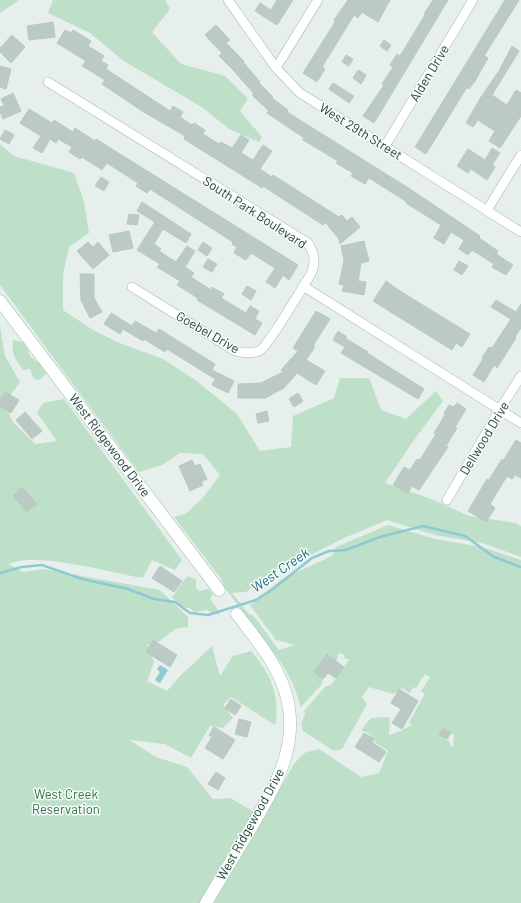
<svg xmlns="http://www.w3.org/2000/svg" width="521" height="903" font-family="Barlow,sans-serif">
<rect width="100%" height="100%" fill="#e6efeb"/>
<path fill="#bfe0c8" fill-rule="evenodd" d="M0,0h19l-19,13z
M53,0h112l5,9 -18,23 29,32 44,12 23,23 -8,12 22,26 -3,5 -30,-13 -26,-21 -79,-47 -34,-28 -42,-20z
M0,144l14,12 60,17 10,29 5,31 -20,14 -6,28v35l30,20 24,12 46,17 31,20 43,35 23,37 31,-4 2,-31 41,-18 6,-20h29l12,32 25,9 30,-28 7,10 -29,39 -29,43 49,17 35,16 47,7 5,3v31l-39,-14 -47,-8 -48,-15 -45,19 -35,18 -28,11 -33,24 -14,1 17,21 4,1 26,35 16,-5 -19,-5 -26,-35 32,-26 50,-23 4,-9 52,-22 47,14 47,8 39,13v343h-308l81,-139 10,-11 15,-4 42,28 18,-4 9,-22 -12,-8 -6,-9 -9,-4 10,-12 19,-1 -1,18 11,-4 12,-6 -3,-3 16,-28 -4,-3 9,-14 -5,-3 -9,14 -3,-1 -3,6 -8,-5 -9,6 -24,-7 -7,10 5,7 -25,45 -8,2 -31,-20 -2,-7 4,-10 -1,-3 21,-24 6,-2 13,-18 5,-8h-4l-1,-4 -4,-2 -3,2 1,3 -2,3 -9,-6 -13,17 9,7 -1,5 -21,23 -8,-23 -11,-20 -57,-76 -3,-7v-1l-48,-63 11,-3 16,-14 19,-25 -17,-21 -23,-1 -18,12 -23,7 -70,-93 -69,-94zM443,728l11,7 -1,12h-2l-2,-6 -10,-6z
M0,326l5,30 15,26 -15,21 7,18 23,23 22,-3 -20,-28 6,-10 21,-4 118,161 -7,10 -23,-10 -9,18c-30,-5 -109,-27 -134,-14l14,8 21,-3 116,21 28,27v10l-13,2 -15,12 -13,4 7,17 -7,19 20,10 13,-15 32,-30 8,30 13,-20 18,-5c19,22 30,45 24,74l-44,-28 -8,8 10,13 -10,10 -13,-2 -19,32 -26,-14 -36,-4 27,17 31,10 26,32 17,-1 24,14 -14,21 4,3 -40,67h-204z
M13,340l13,3 4,13 10,8 7,9 -8,7 -5,-1 -4,-10 -7,1c-8,-12 -12,-16 -10,-30z
M187,576l9,3v9l3,3 10,-2 4,5 -3,5 7,9 2,7 -13,-5 -12,2 -4,-4h-8l-10,-11z"/>
<path fill="#8ec9d4" d="M160,665l8,5 -8,13 -5,-3 5,-8 -3,-3z"/>
<g fill="none" stroke-linecap="round" stroke-linejoin="round">
<path stroke="#8ec9d4" stroke-width="2.5" d="M0,573l22,-6 20,-2 40,14 46,10 26,10 21,3 15,11 18,2 48,-15 17,-11 39,-31 17,-7 17,-1 34,-13 43,-11 42,10 29,21 27,10"/>
</g>
<path fill="#bbcac4" stroke="#b8c9c2" d="M277,0h16l-16,25 -22,-14 5,-8 11,7z
M348,0h42l-12,22 -16,-10 -4,6 -4,-3 -32,52 3,2 -8,13 -14,-9 32,-51 -1,-2z
M433,0h15l-74,123 -11,-7 21,-31 -2,-1 11,-17 -3,-2 7,-11 3,2 25,-41 -1,-1z
M505,0h14l-35,56 4,2 -13,23 -6,8 -2,-2 -41,67 -11,-7z
M53,22l2,15 -26,3 -2,-14z
M216,25l14,15 -4,3 18,18 -1,1 17,20 -1,1 14,14 -1,1 16,12 -1,2 123,77 70,47 -1,2 19,13 -2,3 17,11 -7,10 -14,-8 2,-3 -22,-14 -4,5 -9,-6 5,-9 -13,-8 -7,12 -10,-6 7,-13 -35,-22 1,-1 -38,-24 -4,6 -14,-8 2,-3 -17,-10 2,-2 -35,-21 1,-2 -37,-25 2,-2 -17,-16 2,-1 -20,-23 -15,-15 3,-3 -17,-18z
M65,30l6,3 2,-3 18,11 -3,5 16,10 -3,5 7,4 -2,4 64,42 3,-5 10,6 -3,5 12,8 2,-2 11,7 -2,4 16,10 2,-2 11,6 9,-13 8,5 -8,13 12,7 10,-15 9,6 -12,18 12,8 1,-2 66,42 3,-2 5,6 5,-4 8,10 -20,17 -1,-5 -14,-17 -2,3 -60,-39 -1,2 -78,-49 1,-3 -43,-25 -40,-27 3,-4 -23,-14 4,-5 -29,-18z
M12,35l13,12 -14,16 -11,-11v-4z
M384,40l7,5 -4,6 -7,-5z
M512,46l7,5 -27,44 15,10 9,-15 5,3v23l-21,32 -11,-7 6,-10 -17,-11 -5,7 -7,-4 15,-26 18,-26z
M346,55l7,4 -4,7 -7,-4z
M0,66l11,3 -5,20 -6,-2z
M358,70l8,5 -5,9 -8,-6z
M333,83l21,13 -5,7 -20,-14z
M13,93l8,18 -18,8 -3,-8v-4l4,-1 -3,-7z
M29,109l23,14 2,-3 19,12 2,-4 20,13 1,-2 202,126 -9,15 -6,-5 -8,13 -9,-6 9,-14 -24,-15 -5,7 -12,-7 3,-6 -5,-3 1,-2 -83,-53 -3,4 -11,-7 2,-3 -31,-20 -5,7 -20,-13 -2,2 -11,-7 3,-5 -14,-8 -2,4 -6,-4 -8,14 -9,-5 8,-12 -21,-13z
M5,130l9,5 -5,9 -9,-5z
M492,148l8,5 -8,12 3,2 -8,13 -16,-11 -3,4 -11,-7 11,-17 17,11z
M101,177l8,5 -5,9 -9,-5z
M142,202l49,32 -5,9 -23,-14 -9,15 7,5 -2,2 17,11 11,-16 8,5 -10,16 9,6 -3,4 20,13 1,-3 12,7 -3,4 25,15 4,-7 9,5 -4,8 7,4 -7,12 -58,-35 1,-2 -21,-13 3,-4 -23,-14 3,-3 -23,-14 18,-28 -18,-11z
M129,214l10,1 -2,10 -10,-1z
M129,231l4,17 -20,4 -4,-17z
M364,241l5,20 -8,2 -3,18 8,1 -2,13 -22,-4 2,-6 -5,-1 5,-23 -3,-15z
M88,242l5,5 5,-5 11,13 -16,14 -16,-18z
M203,242l9,6 -5,8 -9,-6z
M208,259l9,5 -5,8 -9,-5z
M459,261l9,5 -6,9 -8,-5z
M80,274h14v24l8,14 -12,6 -9,-18z
M386,281l14,10 70,43 -8,13 -6,-4 -4,7 -79,-49z
M247,286l9,5 -5,9 -9,-6z
M496,300l20,12 5,-8v24l-6,9 1,1 -19,30 -3,-3 -10,17 -11,-7 10,-16 -1,-1 7,-11 3,1 19,-29 -20,-12z
M316,311l14,8 -17,27 2,1 -9,13 19,11 -9,14 -19,-12 -13,15 -19,10h-27v-14l23,-1 22,-11 -2,-2 17,-19 -5,-3z
M111,313l21,13 3,-5 21,12 3,-4 56,35 -3,6 22,11 -6,12 -16,-8 3,-6 -48,-30 -2,3 -21,-13 -1,2 -20,-12 -3,5 -16,-10z
M338,331l9,6 -2,1 23,14 -1,1 57,36 -6,10 -77,-46 4,-6 -12,-7z
M5,392l14,8 -8,13 -11,-7v-6z
M298,393l5,8 -9,6 -5,-8z
M457,403l9,6 -11,18 2,1 -11,18 2,1 -29,43 -7,-4 -4,7 -15,-8 11,-18 6,3 7,-11 3,1 16,-26 -2,-1 11,-18 -1,-2 5,-8 5,2z
M267,411l2,10 -11,2 -2,-9z
M25,412l17,19 -10,8 -16,-19z
M516,440l5,3v35l-6,-3 -3,4 -5,-3 -17,28 5,4 -9,14 -18,-11 19,-32 2,1 13,-21 1,2z
M192,460l3,6 5,-2 7,15 -6,3 2,3 -13,6 -11,-25z
M22,487l15,17 -10,8 -14,-16z
M160,566l22,15 -8,11 -22,-14z
M153,640l24,15 -7,12 -24,-15z
M327,654l17,13 -8,11 -8,-5 -5,6 -9,-7z
M399,689l19,12 -16,28 -10,-6 9,-14 -10,-6z
M231,699l10,7 -6,9 -10,-7z
M239,719l12,3 -4,15 -12,-3z
M214,727l21,13 -12,19 -18,-11 7,-11 -3,-2z
M443,728l8,5 -4,6 -8,-4z
M364,733l10,6 -2,3 14,10 -7,10 -24,-15z
M216,772l9,6 -7,12 -10,-6z"/>
<g fill="none" stroke-linecap="round" stroke-linejoin="round">
<g stroke="#a8b8b2" stroke-width="10">
<path id="street" d="M228,0l48,68 24,25 221,139
M276,68l42,-68
M48,82l260,161c7,12 8,18 3,31 -8,12 -43,73 -52,77 -8,3 -16,2 -24,0l-103,-64
M385,146l88,-146
M487,210l34,-55
M303,286l218,137
M447,500l53,-91 21,-33"/>
</g>
<g stroke="#a4bbb3" stroke-width="13">
<path id="secondary" d="M0,301l219,289
M206,903c14,-23 28,-47 42,-70 26,-45 54,-88 37,-142 -9,-29 -30,-53 -48,-77"/>
</g>
<use href="#street" stroke="#fff" stroke-width="9"/>
<use href="#secondary" stroke="#fff" stroke-width="12"/>
</g>
<g text-anchor="middle" stroke-width="3" stroke-linejoin="round" paint-order="stroke">
<g font-size="13" fill="#24423a" stroke="#f7fbf9">
<text transform="translate(429 73) rotate(-59)" y="5">Alden Drive</text>
<text transform="translate(361 131) rotate(32)" y="5">West 29th Street</text>
<text transform="translate(255 212) rotate(33)" y="5">South Park Boulevard</text>
<text transform="translate(208 332) rotate(30)" y="5">Goebel Drive</text>
<text transform="translate(484 438) rotate(-59)" y="5">Dellwood Drive</text>
<text transform="translate(110 445) rotate(53)" y="5">West Ridgewood Drive</text>
<text transform="translate(250 824) rotate(-61)" y="5">West Ridgewood Drive</text>
</g>
<g font-size="13" fill="#2d7a4b" stroke="#f7fbf9">
<text x="66" y="799">West Creek<tspan x="66" dy="15">Reservation</tspan></text>
</g>
<g font-size="14" font-style="italic" fill="#1c6f80" stroke="#f7fbf9">
<text transform="translate(280 570) rotate(-35)" y="5">West Creek</text>
</g>
</g>
</svg>
